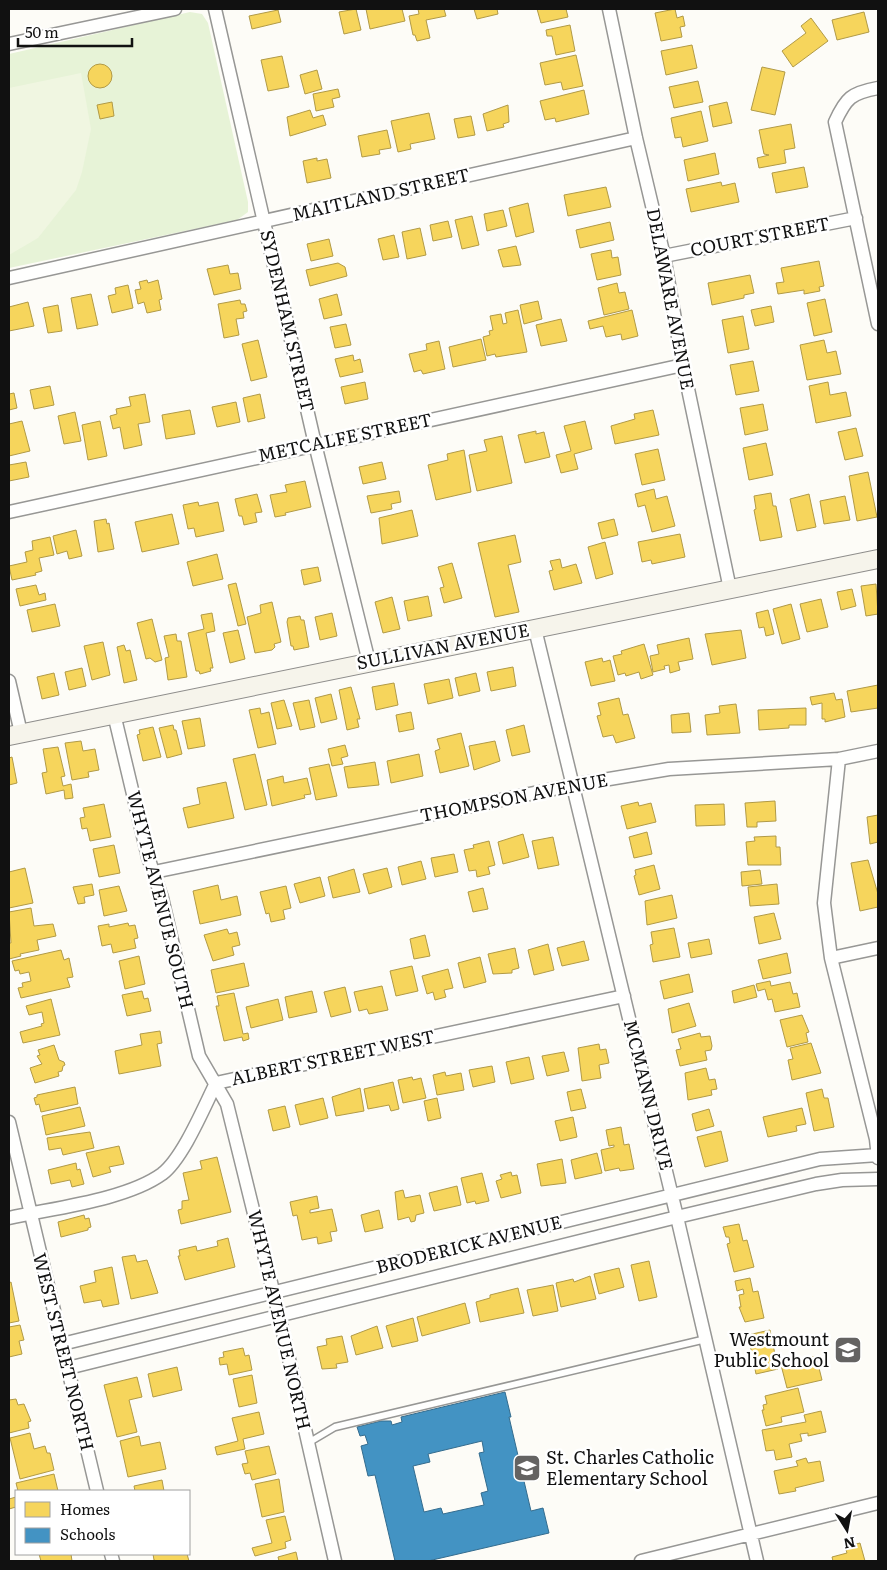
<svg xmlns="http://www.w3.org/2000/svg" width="887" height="1570" font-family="Literata,serif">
<rect width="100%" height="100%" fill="#fdfcf7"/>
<path fill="#e7f3d7" d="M190,12l12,2 6,9 40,179v10l-11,8 -228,48v-214z"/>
<path fill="#f0f6e1" d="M81,73l10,56 -9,43 -6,18 -38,48 -29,17v-167z"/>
<path fill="#f6d55c" stroke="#b19a46" d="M356,9l5,21 -17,4 -5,-22z
M366,9h36l3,12 -35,8z
M418,9h26l2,7 -20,4 4,18 -13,3 -2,-6h-2l-4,-19 10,-2z
M474,9h23l1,5 -21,5z
M537,9h29l2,8 -27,6z
M675,9l2,9 6,-2 2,10 -5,1 2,10 -21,4 -6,-28z
M278,10l3,12 -29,7 -3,-13z
M864,12l5,20 -32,8 -5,-20z
M811,18l17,23 -35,26 -11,-16 24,-18 -5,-7z
M570,25l5,26 -19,4 -4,-19h-5l-1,-6z
M692,45l5,23 -31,7 -5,-24z
M576,55l7,31 -20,4 -2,-8 -16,3 -5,-22z
M282,56l7,31 -21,4 -7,-31z
M88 76a12 12 0 1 1 24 0a12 12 0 1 1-24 0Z
M762,67l23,5 -10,43 -24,-5z
M317,70l5,19 -17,5 -5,-19z
M698,81l5,21 -29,6 -5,-21z
M338,89l2,8 -8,2 2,8 -18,4 -3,-17z
M584,90l5,24 -33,8 -1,-4 -10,2 -5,-19z
M112,102l2,14 -14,3 -3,-14z
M727,102l5,21 -19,4 -4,-21z
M508,105l1,17 -6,2 1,3 -17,4 -4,-17z
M310,110l3,8 10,-3 3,10 -36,11 -3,-19z
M701,111l7,30 -25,6 -2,-10 -6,1 -4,-20z
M429,113l6,26 -25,5 1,5 -13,3 -7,-31z
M471,116l4,19 -17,3 -4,-19z
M791,124l4,24 -11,2 2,13 -27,5 -2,-10 12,-3 -5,-1 -5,-24z
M387,130l4,18 -12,2 1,4 -18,3 -4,-21z
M715,153l4,21 -31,7 -4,-21z
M317,158v3l10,-2 4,19 -24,5 -4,-22z
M804,167l4,20 -32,6 -4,-20z
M721,182l1,4 13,-3 4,19 -48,10 -5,-23z
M606,187l5,20 -43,9 -4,-21z
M528,203l6,29 -18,5 -7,-29z
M503,210l4,16 -20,5 -3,-17z
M472,216l7,29 -17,4 -7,-29z
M448,221l4,16 -19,4 -3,-16z
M610,222l4,18 -34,8 -4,-18z
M420,228l6,27 -19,4 -5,-27z
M394,235l5,22 -16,3 -5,-21z
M329,239l4,17 -22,5 -4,-17z
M516,246l5,19 -18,2 -5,-17z
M611,250l1,8 6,-1 3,18 -24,5 -6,-26z
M819,261l5,25 -5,1 1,4 -16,3v-4l-26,4 -2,-11 8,-1 -3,-14z
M338,263l7,4 2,9 -37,10 -4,-16z
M228,265l2,9 8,-1 3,16 -27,6 -7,-26z
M750,275l4,18 -10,2v3l-32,7 -4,-22z
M147,280l1,3 10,-3 4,19 -3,1 2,10 -14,3 -3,-11 -6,2 -3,-14 6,-1 -2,-7z
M617,283l2,10 6,-1 4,17 -25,6 -6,-27z
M128,285l5,23 -21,5 -4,-17 8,-2 -1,-6z
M91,294l7,31 -21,4 -6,-31z
M337,294l5,21 -18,4 -5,-20z
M825,299l7,33 -18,4 -7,-33z
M240,300l1,4h4l2,7 -4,1 1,6 -8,1 3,16 -15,3 -6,-34z
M538,301l4,18 -18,5 -4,-19z
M28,302l6,24 -25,5v-24z
M58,305l4,26 -14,2 -5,-25z
M771,306l3,16 -19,4 -4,-16z
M518,310l9,42 -31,5 -1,-3 -8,2 -4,-19 7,-2 -1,-4 4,-1 -3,-14 11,-2 2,10 4,-1 -2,-10z
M632,310l6,26 -16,4 -1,-6 -15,3 -3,-11 -13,3 -2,-8z
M743,316l6,33 -21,4 -6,-33z
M561,319l6,22 -26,5 -5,-21z
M346,324l5,21 -16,3 -5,-21z
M481,339l5,21 -33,7 -4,-20z
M258,340l9,37 -16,4 -9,-37z
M824,340l3,13 9,-2 5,23 -34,6 -7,-35z
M439,341l6,28 -22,5 -2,-4 -7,2 -5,-18 18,-4 -1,-6z
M353,355l1,6 6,-2 3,13 -23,5 -5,-18z
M753,361l6,30 -23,4 -6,-30z
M365,382l3,17 -23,5 -4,-17z
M828,382l2,13 16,-3 5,24 -35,7 -7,-37z
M50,386l4,19 -20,4 -4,-19z
M14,393l3,15 -8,2v-16z
M145,394l5,28 -12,2 4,21 -18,4 -4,-22 -7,2 -3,-13 7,-2 -1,-5 15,-3 -2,-9z
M260,394l5,24 -17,4 -5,-24z
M236,402l4,20 -23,5 -5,-20z
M763,404l5,26 -23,5 -5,-27z
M190,410l5,24 -29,5 -4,-24z
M653,410l6,25 -44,9 -4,-18 24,-7 -1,-5z
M75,412l6,29 -17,3 -6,-28z
M22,421l8,30 -21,5v-32z
M100,421l7,35 -19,4 -6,-35z
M585,421l7,28 -18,5 4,15 -17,4 -5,-18 15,-4 -7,-25z
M856,428l7,28 -18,4 -7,-28z
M536,431v3l8,-2 6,25 -25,6 -7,-28z
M502,436l10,47 -35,8 -8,-36 18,-4 -3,-11z
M766,443l7,32 -24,5 -6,-32z
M658,449l7,31 -23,5 -7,-31z
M464,450l7,42 -35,8 -8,-35 20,-5 -1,-6z
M26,462l3,15 -20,4v-16z
M382,462l4,17 -23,5 -4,-17z
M868,472l9,45 -20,4 -8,-45z
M305,481l6,26 -26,6 1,2 -11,2 -5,-22 17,-3 -2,-7z
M654,489l2,10 11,-3 8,30 -23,6 -7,-27 -7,2 -3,-13z
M399,491l2,11 -10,2 1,5 -21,4 -4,-17z
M771,493l2,13h3l6,31 -22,4 -6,-31 2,-1 -2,-13z
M257,494l5,18 -7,1 2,9 -13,3 -2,-9h-3l-4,-17z
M809,494l7,33 -19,4 -7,-32z
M845,496l5,24 -26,4 -4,-23z
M198,502l1,4 19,-4 6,29 -28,6 -2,-9 -6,1 -5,-24z
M412,510l6,26 -36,8 -3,-26z
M172,514l7,30 -37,8 -7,-30z
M106,519l1,5 2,-1 5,26 -16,3 -4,-31z
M614,519l4,16 -16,4 -4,-16z
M76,530l6,26 -13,3 -2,-8 -10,3 -4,-18z
M680,534l5,23 -33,7 -1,-4 -9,2 -4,-20z
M515,535l6,27 -13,3 11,47 -24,5 -17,-74z
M50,537l4,18 -15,3 3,13 -7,2 1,2 -24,5 -3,-14 18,-4 -2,-10 8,-2 -1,-9z
M605,542l8,32 -17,5 -8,-32z
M217,554l6,25 -30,7 -6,-24z
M560,559l2,9 14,-4 6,19 -28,7 -5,-19 4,-1 -3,-9z
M452,563l10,35 -18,5 -4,-15 4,-1 -6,-20z
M318,567l3,14 -17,4 -3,-15z
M236,583l10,41 -8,2 -10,-41z
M876,584l2,30 -12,2 -5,-30z
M36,585l3,10 6,-2 1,7 -26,6 -4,-17z
M852,589l4,17 -15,4 -4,-18z
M428,596l4,20 -24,5 -4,-20z
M392,597l8,32 -17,4 -8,-31z
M821,599l7,28 -21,5 -7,-28z
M272,602l9,40 -7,2 1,3 -3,3 -17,3 -8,-36 14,-4 -1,-8z
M55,604l5,22 -28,6 -5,-22z
M791,604l9,35 -18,5 -9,-35z
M768,610l6,24 -8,2 -2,-9 -5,1 -3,-15z
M212,613l3,18 -9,2 7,35h-3l1,3 -11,3 -1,-3h-3l-8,-38 16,-4 -3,-14z
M332,613l5,23 -17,4 -5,-23z
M300,616l1,4h3l5,27 -15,3 -1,-4h-2l-4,-24 1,-4z
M152,619l10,41 -7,2 -5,-4 -4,1 -9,-36z
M238,630l7,29 -15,4 -7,-30z
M741,630l5,28 -34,7 -7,-31z
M176,634l1,7h4l6,36 -19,3 -3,-22 4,-1 -5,-21z
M689,638l4,21 -15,3 2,8 -10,3 -1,-8 -5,1 1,3 -12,3 -3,-16 9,-2 -2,-9z
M103,642l7,33 -18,5 -8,-34z
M644,644l9,31 -12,4 -2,-7 -13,4 -1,-3 -7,2 -5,-19 9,-2 -1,-3z
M124,645l2,6 4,-1 7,30 -13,3 -7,-36z
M602,658l1,4 7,-2 5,21 -24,5 -6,-24z
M513,667l3,19 -25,5 -4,-19z
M82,668l4,18 -17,4 -4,-18z
M54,673l5,22 -17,4 -5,-22z
M476,673l4,18 -21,5 -4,-18z
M449,679l4,19 -25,6 -4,-20z
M394,683l4,22 -22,5 -4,-23z
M878,685v23l-27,4 -4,-21z
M351,687l9,32h-3l2,8 -12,3 -8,-40z
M834,693l2,7 6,-1 3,18 -20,5v-3h-3v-16l-10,2 -2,-8z
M331,694l6,25 -16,4 -6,-25z
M619,698l4,17 5,-1 7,24 -19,5 -3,-8 -10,2 -6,-21 4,-1 -3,-12z
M284,700l8,26 -15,3 -6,-26z
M309,700l6,27 -15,3 -7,-27z
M736,704l4,29 -33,2 -2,-20 15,-2 -1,-7z
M260,708l1,6 8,-2 7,32 -18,4 -9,-38z
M806,708v17h-17v3l-30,2 -1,-20z
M411,712l3,17 -15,3 -3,-17z
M689,713l2,19 -19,1 -1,-18z
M200,718l5,28 -17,3 -6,-28z
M173,725l1,5h2l6,24 -15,4 -8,-30z
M524,725l6,27 -18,4 -6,-26z
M153,727l8,30 -18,4 -6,-26 3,-1 -1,-4z
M461,733l8,33 -29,7 -5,-22 5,-2 -3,-10z
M81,741l2,10 12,-2 4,21 -11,2 1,5 -17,3 -7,-37z
M495,741l5,20 -26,9 -5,-24z
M345,745l3,11 -7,2 2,6 -11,2 -4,-17z
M58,747l7,29 -4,1 2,9 8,-2 2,14 -8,1 -1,-9 -18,4 -4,-21 5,-1 -4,-23z
M255,754l12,51 -22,5 -12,-51z
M419,754l4,22 -32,7 -4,-22z
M12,757l5,26 -8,2v-27z
M375,762l4,23 -31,3 -4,-21z
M329,764l8,32 -21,4 -7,-32z
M283,776l1,7 23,-5 4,16 -7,1 1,3 -33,8 -5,-26z
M226,782l8,36 -46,10 -5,-20 17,-4 -3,-16z
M775,801l1,20 -19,1v5h-10l-2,-24z
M638,802l1,4 12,-3 5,19 -29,7 -6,-23z
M104,804l7,33 -21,4 -3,-13 -5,1 -2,-11 5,-1 -2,-9z
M724,804l1,21 -29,1 -1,-21z
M878,815v27l-8,2 -3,-27z
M647,832l5,22 -18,4 -5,-21z
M523,834l6,23 -26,7 -5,-22z
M776,836v11h4l1,18h-33l-2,-23 9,-1 -1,-4z
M553,837l6,28 -21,4 -6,-28z
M489,841l6,24 -7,2 2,7 -13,3 -1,-7 -7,1 -5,-21 10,-2 -1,-3z
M114,845l6,28 -21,4 -6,-28z
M454,854l4,18 -23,5 -4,-19z
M868,860l10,34v13l-18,4 -9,-48z
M421,861l5,18 -24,6 -4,-18z
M654,865l6,24 -21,6 -5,-19 2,-1 -1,-5z
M25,868l8,35 -24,5v-36z
M387,868l5,19 -23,7 -6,-20z
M354,869l6,23 -27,6 -5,-21z
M760,870l2,14 -20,2 -1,-14z
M320,877l5,19 -25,7 -6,-19z
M92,884l2,11 -10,2 1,6 -7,1 -5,-17z
M777,884l2,20 -29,2 -2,-19z
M218,885l3,15 16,-4 4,19 -41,9 -7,-33z
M119,886l8,25 -23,5 -5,-26z
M286,886l5,22 -8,2 2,9 -14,3 -2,-9 -3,1 -6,-22z
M483,888l5,21 -15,3 -5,-20z
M672,895l5,23 -30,7 -2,-24z
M31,908l3,18 19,-2 3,12 -19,4 2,10 -19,4 1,2 -12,3v-16h2l-2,-31z
M774,913l7,26 -22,5 -5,-27z
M128,923l1,3 6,-1 3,13 -4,1 2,9 -23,5 -2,-9 -9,2 -4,-20 11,-2v3z
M674,928l6,29 -27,5 -3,-17 3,-1 -2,-12z
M227,929l2,5 8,-2 3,13 -8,2 2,8 -21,6 -9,-26z
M425,935l5,21 -16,3 -4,-20z
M709,939l3,15 -21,4 -3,-15z
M584,941l5,19 -27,6 -5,-18z
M548,944l6,26 -20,5 -6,-25z
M515,948l4,20 -7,2v3l-19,1 -5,-20z
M61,950l3,10 5,-2 4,19 -6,1 3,9 -49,11 -3,-10 5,-1 -1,-4 9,-2 -2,-9 -9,2 -1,-4 -4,1 -3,-10z
M787,953l4,20 -28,6 -5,-19z
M139,956l6,28 -20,5 -6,-28z
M480,957l6,25 -22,6 -6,-25z
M244,963l5,23 -33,7 -5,-23z
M412,966l6,25 -22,5 -6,-25z
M448,969l5,19 -9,2 2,7 -11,3 -2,-8 -6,2 -5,-18z
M689,974l4,18 -29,7 -4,-18z
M770,981l1,5 19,-4 3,12 4,-1 3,14 -25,5 -3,-13 -4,1 -3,-11 -7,2 -2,-7z
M754,985l3,12 -23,6 -2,-12z
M382,986l6,24 -19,4 -2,-5 -8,2 -5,-19z
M345,987l6,25 -20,5 -7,-25z
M142,991l2,8 4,-1 3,13 -24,5 -5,-21z
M312,991l5,21 -28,6 -4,-21z
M234,993l9,41 5,-1 1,6 -6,2 -1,-4 -18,4 -8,-35h3l-2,-10z
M51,999l9,36 -37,8 -3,-11 22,-6 -1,-2 3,-1 -2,-11 -13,3 -3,-9z
M278,999l5,21 -32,8 -5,-21z
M689,1003l7,23 -24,7 -4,-24z
M802,1015l7,17 -3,1 2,9 -21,5 -7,-27z
M160,1031l2,12 -5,1 4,22 -42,8 -4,-23 27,-6 -2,-11z
M700,1033l1,4 9,-1 2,10 -1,4 -6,1 2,9 -27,6 -4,-16 5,-1 -3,-10z
M811,1043l10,30 -29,7 -4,-20 5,-1 -3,-11z
M599,1044l1,6 6,-1 3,14 -10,2 2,13 -19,3 -4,-33z
M54,1045l5,15 5,2 1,3 -2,1 -1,5 -4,1 1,4 -24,7 -5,-15 12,-4 -5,-8 3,-1 -2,-5z
M564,1052l5,19 -22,5 -5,-20z
M529,1057l5,22 -23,5 -5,-22z
M492,1066l3,16 -22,5 -4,-17z
M706,1068l3,12 6,-1 2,10 -6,1 1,5 -24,5 -3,-27z
M445,1072l1,4 15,-3 3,17 -27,5 -4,-20z
M412,1077l1,3 8,-2 5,20 -23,5 -5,-23z
M393,1082l6,27 -8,2 -2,-6 -21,4 -4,-20z
M75,1087l3,17 -37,8 -2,-8 -3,1 -2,-7 3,-1v-2z
M360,1088l4,23 -28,5 -4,-19z
M581,1089l5,19 -15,3 -4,-19z
M822,1089l2,9h4l6,29 -20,4 -8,-38z
M323,1098l5,20 -28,7 -5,-20z
M437,1098l4,20 -13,3 -4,-20z
M285,1106l5,21 -17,4 -5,-21z
M80,1107l5,19 -39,9 -4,-19z
M802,1108l4,16 -10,2 1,5 -29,6 -5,-20z
M709,1109l5,17 -18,5 -4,-17z
M573,1117l4,20 -17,4 -5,-20z
M621,1127l3,18 5,-1 5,25 -14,2 -1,-3 -14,3 -4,-21 13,-3v-2l-5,1 -3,-16z
M721,1131l7,30 -23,6 -8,-30z
M90,1132l4,16 -31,7 -2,-7 -12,2 -2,-12z
M119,1146l5,18 -15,3 2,5 -18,5 -7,-24z
M597,1153l5,20 -27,6 -4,-19z
M217,1157l14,55 -50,12 -3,-14 4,-1v-8l7,-1 -6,-27 19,-4 -2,-8z
M562,1159l4,24 -25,3 -4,-22z
M76,1163l1,7 3,-1 4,15 -12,3 -2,-7 -19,4 -3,-14z
M511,1172l1,4 5,-1 4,18 -20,5 -5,-17 6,-2 -2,-4z
M482,1173l7,28 -13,3 -1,-3 -8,2 -6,-25z
M457,1186l4,19 -27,6 -5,-18z
M403,1190l2,8 15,-3 4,18 -8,2 -1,6 -4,1 -2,-5 -11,3 -3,-28z
M317,1196l2,12 -9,2v3l22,-4 5,22 -7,1 2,9 -14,3 -1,-7 -15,3 -5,-25 -4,1 -3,-14z
M379,1210l4,18 -18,4 -4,-17z
M84,1215l1,4 4,-1 2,9 -3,1v2l-27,7 -3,-15z
M739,1224l4,17 4,-1 7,27 -20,5 -7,-28 3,-1 -1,-6h-3l-3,-10z
M228,1238l7,29 -50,13 -7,-24h2l-1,-6 17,-4 1,5 21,-5 -1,-5z
M135,1255l2,7 10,-2 11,33 -27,6 -9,-42z
M649,1261l8,36 -18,4 -8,-36z
M112,1267l7,37 -16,3 -2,-7 -17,3 -4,-17 16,-4 -2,-11z
M619,1268l5,19 -25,7 -5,-20z
M590,1276l6,23 -35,8 -5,-24 17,-4 1,3z
M750,1278l3,14 5,-1 6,27 -19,4 -6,-15h2l-2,-12 5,-1 -1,-5 -6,2 -2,-10z
M11,1282l8,39 -10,2v-40z
M553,1285l5,26 -25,5 -6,-26z
M518,1288l6,25 -44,9 -4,-20 14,-4v-3z
M465,1303l5,20 -48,13 -5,-19z
M413,1318l5,23 -26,6 -6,-21z
M20,1325l4,15 -5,1 3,13 -13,3v-30z
M377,1326l6,22 -27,7 -5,-19z
M770,1330l8,39 -22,5 -8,-39z
M342,1336l6,26 -12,2 1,4 -15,1 -5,-22 10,-2 -1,-6z
M243,1348l2,8 4,-1 3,15 -23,5 -2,-11 -7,1 -1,-7 5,-1 -1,-5z
M816,1356l6,24 -35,8 -6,-23z
M177,1367l5,23 -29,7 -5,-23z
M252,1375l5,28 -18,4 -6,-28z
M137,1377l5,20 -13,3 8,32 -20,5 -13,-52z
M798,1388l6,24 -23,5 1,5 -16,4 -4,-16h2l-1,-5 4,-1 -2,-8z
M16,1399l2,6 6,-1 7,17 -3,1 1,6 -20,5v-33z
M821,1411l5,21 -18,4v-3l-8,1 2,7 -13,3 3,13 -16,3 -2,-10 -8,1 -4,-21 44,-8 -2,-7z
M259,1412l5,22 -21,5 2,10 -28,6 -2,-8 23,-6 -6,-23z
M30,1433l4,16 11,-3 2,7h3l4,17 -34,9 -10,-41z
M139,1436l2,10 19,-4 6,27 -38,8 -8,-36z
M269,1446l7,28 -24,6 -2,-7 -5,1 -3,-10 6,-1 -3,-12z
M806,1458l2,5 12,-2 4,20 -29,7 1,3 -17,3 -5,-23 24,-5 -2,-5z
M54,1474l4,17h-40l-2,-8z
M279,1479l5,33 -22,5 -7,-33z
M162,1480l2,11h-29l-1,-5z
M16,1497v10l-7,2v-10z
M285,1516l6,24 -6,2 1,6 -31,8 -3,-8 20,-5 -6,-23z
M860,1543l5,18h-32l-1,-4 15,-4 -2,-6z
M296,1552l2,9h-19l-1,-4z
M39,1554h32l1,7h-31z
M153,1554h34l2,7h-32l-3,-1z"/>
<path fill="#4393c3" stroke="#346c8e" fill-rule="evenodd" d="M505,1392l6,25h-2l22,94 12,-3 6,25 -121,28h-33l-20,-86 -7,1 -7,-30 7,-2 -3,-9 -5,1 -3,-9 24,-6h10l1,4 10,-3 -1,-5zM482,1441l2,11 -5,1 9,38 -7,2 3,12 -41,9 -2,-6 -17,4 -11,-46 17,-4 -2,-8z"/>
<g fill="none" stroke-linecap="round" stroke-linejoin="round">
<g stroke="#979795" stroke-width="9">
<path id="lane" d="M308,1443l27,-16 371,-88"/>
</g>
<g stroke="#979795" stroke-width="15">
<path id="street" d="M215,9l100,435 54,218
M609,9l27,129 28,118 19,109 47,224
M9,44l166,-35
M878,88c-27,5 -32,10 -43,34l43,202
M664,256l192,-38
M9,278l627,-140
M9,512l674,-147
M535,629l142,588 80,344
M9,681l12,52
M114,714l34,143 14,41 37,158 28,48 52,211 56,246
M839,759l-15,144 3,24 4,31 45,181 2,19
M154,872l419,-87 96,-16 170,-10 39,-8
M831,958l47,-10
M216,1083l408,-87
M9,1122l88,369
M9,1218c44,-10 117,-18 153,-44 21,-16 42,-67 54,-91
M62,1344l758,-185 58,-4
M68,1368l609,-151 139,-33 26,-4 36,-1
M111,1554l2,7
M641,1561l237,-58"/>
</g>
<g stroke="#8e8d8b" stroke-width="20">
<path id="secondary" d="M9,736l869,-177"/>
</g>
<use href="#lane" stroke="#fffffe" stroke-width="6"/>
<use href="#street" stroke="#fffffe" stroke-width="12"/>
<use href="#secondary" stroke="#f6f4eb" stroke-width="18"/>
</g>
<defs>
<g id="school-square" transform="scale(1.4375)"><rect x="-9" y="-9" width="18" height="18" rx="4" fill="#646362" stroke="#fff"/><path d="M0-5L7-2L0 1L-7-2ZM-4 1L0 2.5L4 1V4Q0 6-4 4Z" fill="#fff"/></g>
</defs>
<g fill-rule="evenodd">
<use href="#school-square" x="848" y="1350"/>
<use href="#school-square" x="527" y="1468"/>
</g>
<g text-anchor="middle" stroke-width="5" stroke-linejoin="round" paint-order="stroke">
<g font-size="18" fill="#111" stroke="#fff">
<text transform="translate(381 195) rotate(-13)" y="6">MAITLAND STREET</text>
<text transform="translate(760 237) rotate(-11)" y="6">COURT STREET</text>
<text transform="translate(670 299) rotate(79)" y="6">DELAWARE AVENUE</text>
<text transform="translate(287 321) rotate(77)" y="6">SYDENHAM STREET</text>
<text transform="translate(345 438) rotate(-12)" y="6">METCALFE STREET</text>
<text transform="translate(443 647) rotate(-11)" y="6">SULLIVAN AVENUE</text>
<text transform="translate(514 798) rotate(-11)" y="6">THOMPSON AVENUE</text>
<text transform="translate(160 900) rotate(76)" y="6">WHYTE AVENUE SOUTH</text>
<text transform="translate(333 1058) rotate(-12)" y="6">ALBERT STREET WEST</text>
<text transform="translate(648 1095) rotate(76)" y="6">MCMANN DRIVE</text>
<text transform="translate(469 1245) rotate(-14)" y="6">BRODERICK AVENUE</text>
<text transform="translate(279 1320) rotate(77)" y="6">WHYTE AVENUE NORTH</text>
<text transform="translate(63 1352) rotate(76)" y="6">WEST STREET NORTH</text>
</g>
<g font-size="18" fill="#111" stroke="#fff" text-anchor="end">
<text x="829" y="1346">Westmount<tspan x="829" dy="21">Public School</tspan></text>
<text x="546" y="1464" text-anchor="start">St. Charles Catholic<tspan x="546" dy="21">Elementary School</tspan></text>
</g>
</g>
<rect width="887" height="1570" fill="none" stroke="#111111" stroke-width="20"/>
<rect x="15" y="1490" width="175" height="65" fill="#ffffff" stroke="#a0a0a0"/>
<rect x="25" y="1502" width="25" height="15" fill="#f6d55c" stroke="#a0a0a0"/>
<text x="60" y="1515" font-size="15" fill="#111111">Homes</text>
<rect x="25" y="1528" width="25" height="15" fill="#4393c3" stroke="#a0a0a0"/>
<text x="60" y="1540" font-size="15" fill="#111111">Schools</text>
<g transform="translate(847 1530) rotate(169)" stroke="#ffffff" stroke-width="4" paint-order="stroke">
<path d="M0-4L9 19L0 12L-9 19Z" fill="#111111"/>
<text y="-8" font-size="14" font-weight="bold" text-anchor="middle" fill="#111111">N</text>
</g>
<path d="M18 38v8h114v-8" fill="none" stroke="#111111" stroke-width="2.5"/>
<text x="25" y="38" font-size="15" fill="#111111" stroke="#ffffff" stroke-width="4" paint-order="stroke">50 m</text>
</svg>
